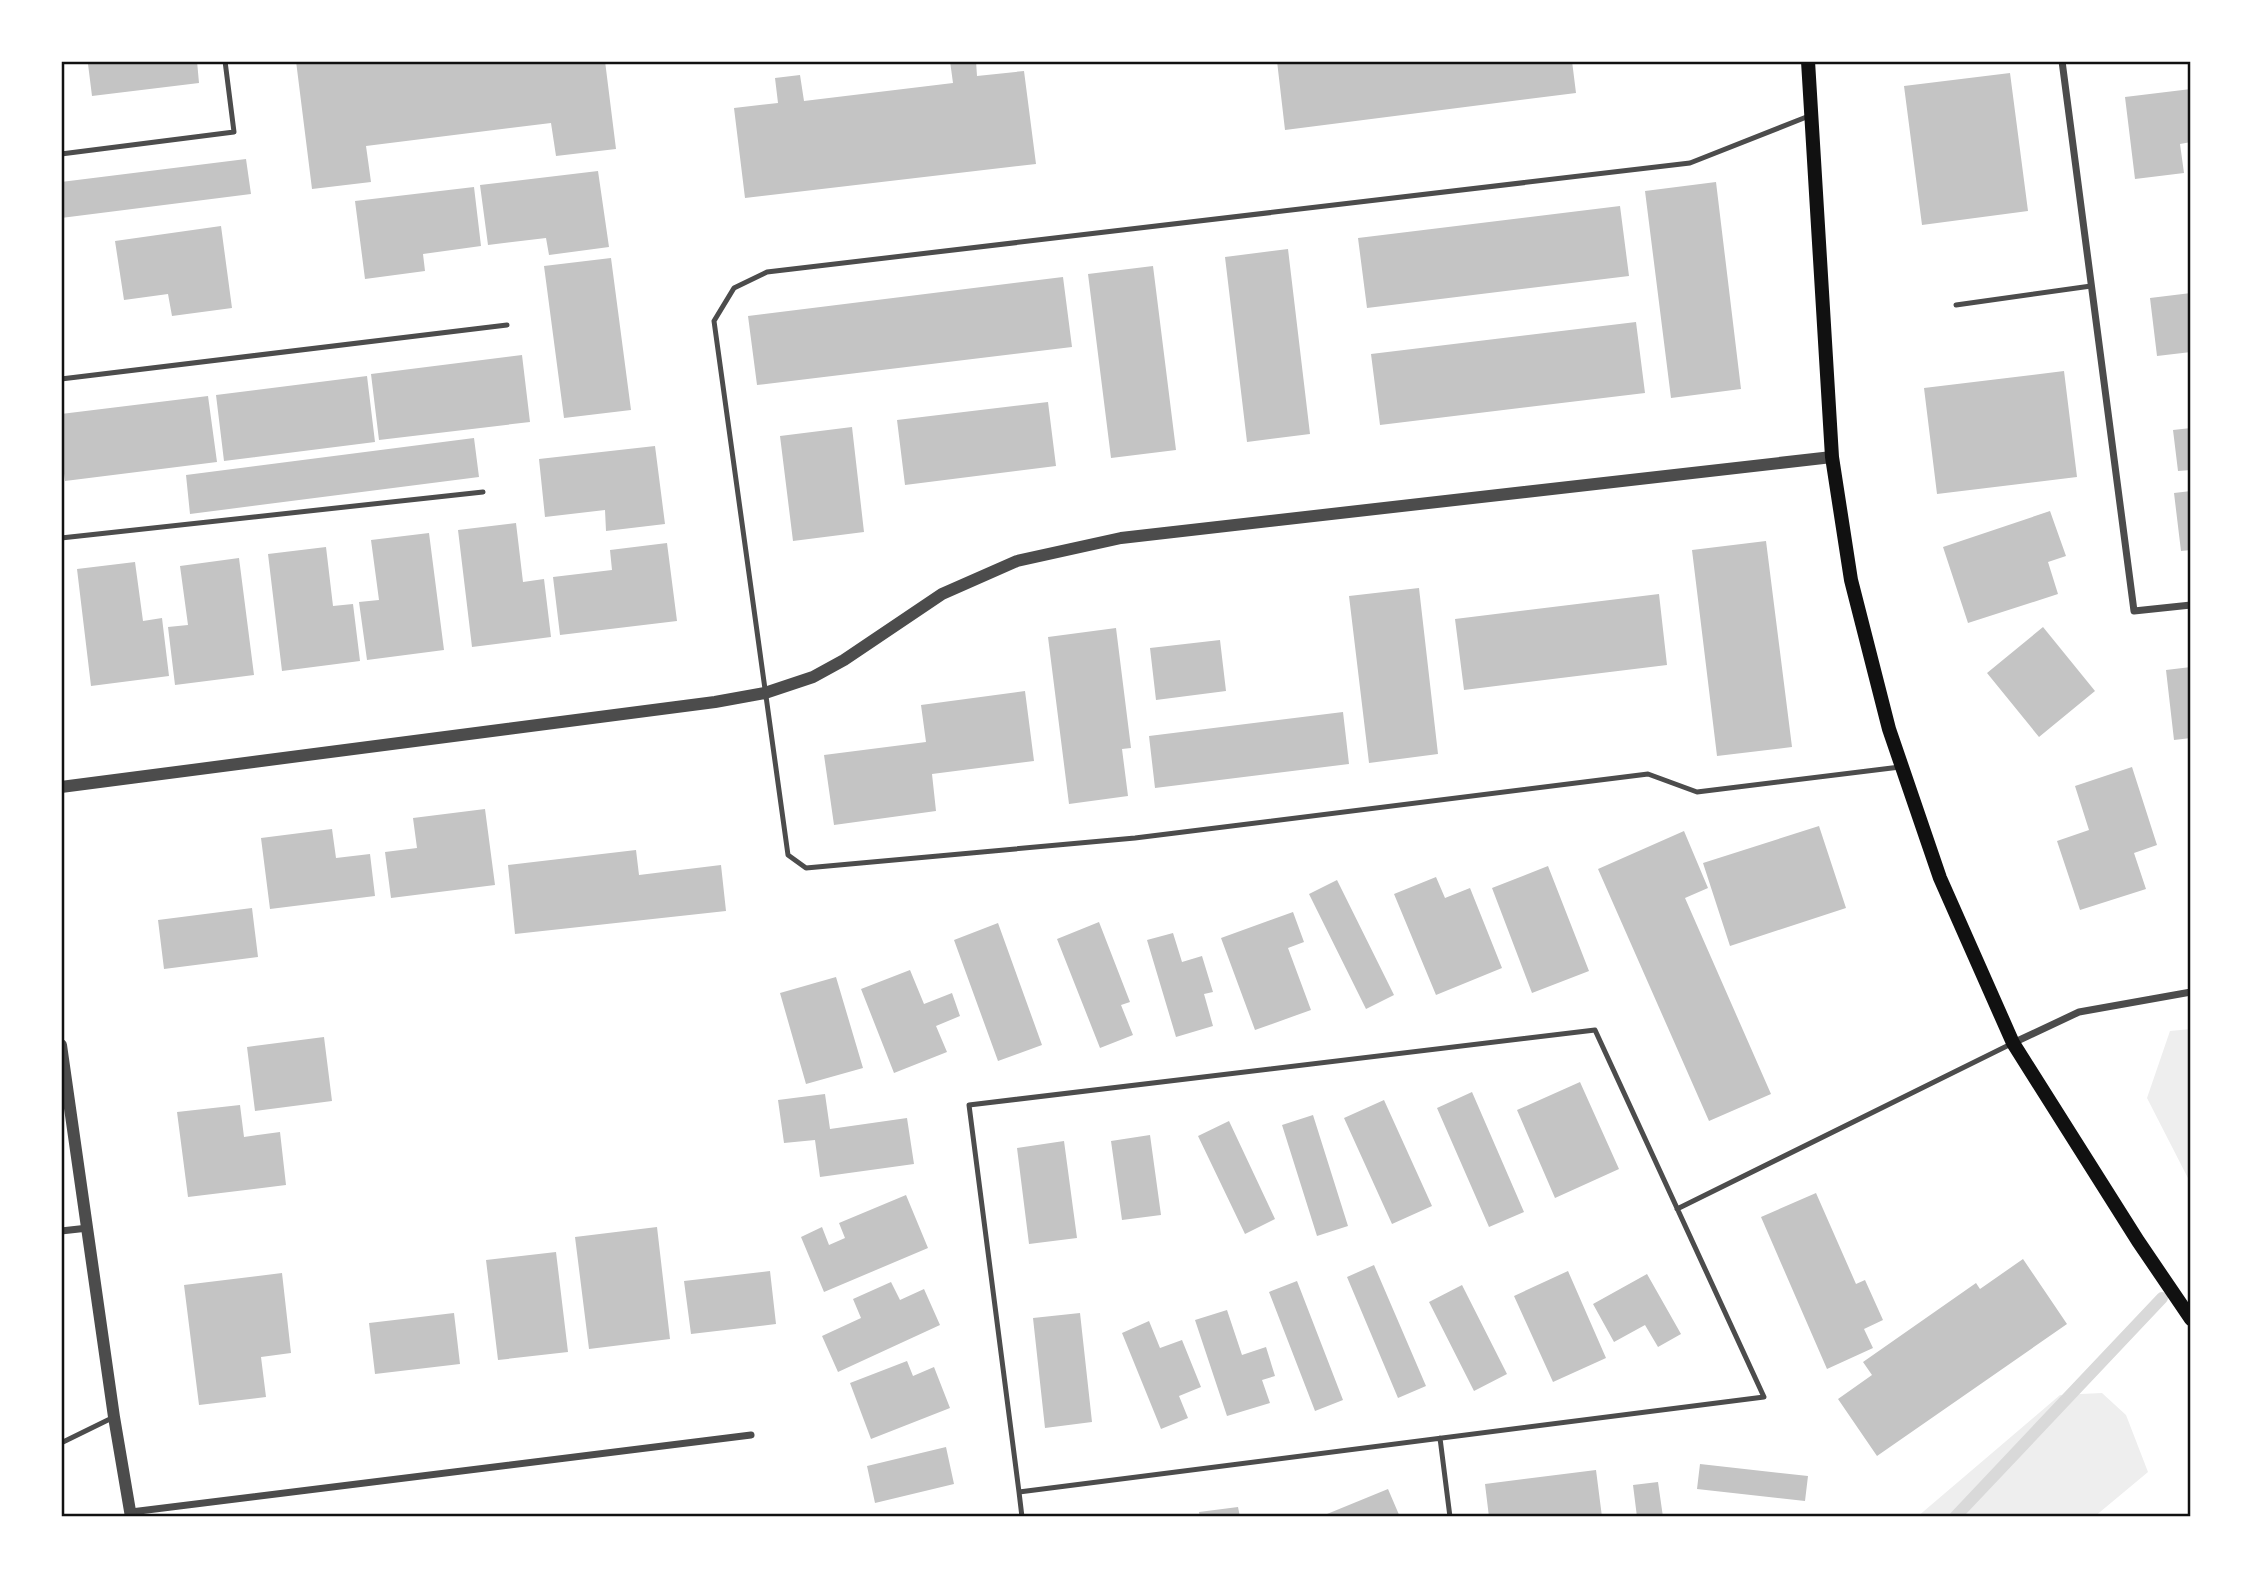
<svg xmlns="http://www.w3.org/2000/svg" width="2252" height="1578" font-family="'Asap Condensed',sans-serif">
<rect width="100%" height="100%" fill="#fff"/>
<path fill="#eee" d="M2191,1029v155l-44,-86 23,-67z
M2102,1393l24,22 22,57 -54,45h-177l143,-122z"/>
<g fill="none" stroke-linecap="round" stroke-linejoin="round">
<path stroke="#d9d9d9" stroke-width="12" d="M1955,1517l207,-219"/>
</g>
<path fill="#c4c4c4" d="M109,61h88l2,22 -107,13 -4,-32z
M296,61h309l11,88 -60,7 -5,-33 -185,23 5,36 -59,7z
M950,61h26l1,15 47,-5 12,93 -291,34 -11,-90 44,-5 -3,-25 25,-3 4,26 149,-18z
M1277,61h295l4,32 -291,37z
M2010,73l18,138 -106,14 -18,-139z
M2191,89v53l-11,2 4,29 -49,6 -10,-82z
M246,159l5,35 -190,24v-36z
M598,171l11,76 -60,8 -3,-17 -58,7 -8,-60z
M1716,182l25,207 -70,9 -26,-207z
M474,187l7,59 -58,8 2,17 -60,8 -10,-78z
M1620,206l9,70 -262,32 -9,-70z
M221,226l11,82 -60,8 -4,-22 -44,6 -9,-59z
M1288,249l22,185 -63,8 -22,-185z
M611,258l20,152 -67,8 -20,-152z
M1153,266l23,184 -65,8 -23,-184z
M1063,277l9,70 -315,38 -9,-69z
M2191,293v59l-34,4 -7,-58z
M1636,322l9,71 -265,32 -9,-71z
M522,355l8,67 -151,18 -8,-66z
M2064,371l13,106 -140,17 -13,-106z
M367,376l8,66 -151,19 -8,-66z
M208,396l9,66 -152,19 -4,-31v-36z
M1048,402l8,64 -151,19 -8,-65z
M852,427l12,105 -71,9 -13,-105z
M2191,428v42l-13,1 -5,-41z
M474,438l5,39 -289,37 -4,-39z
M655,446l10,78 -59,7 -1,-21 -60,7 -6,-58z
M2191,491v59l-10,1 -7,-58z
M2050,511l16,45 -18,6 10,32 -90,29 -25,-76z
M516,523l7,59 21,-3 7,58 -79,10 -14,-117z
M429,533l15,117 -77,10 -8,-58 20,-2 -8,-60z
M1766,541l26,206 -75,9 -25,-206z
M667,543l10,78 -117,14 -7,-58 59,-7 -2,-20z
M326,547l7,59 20,-2 7,57 -78,10 -14,-117z
M239,558l15,117 -79,10 -7,-58 20,-2 -8,-59z
M135,562l8,59 19,-3 7,58 -78,10 -14,-117z
M1419,588l19,166 -69,9 -20,-167z
M1659,594l8,71 -203,25 -9,-71z
M2043,627l52,64 -56,46 -52,-64z
M1116,628l15,120 -9,1 6,47 -59,8 -21,-167z
M1220,640l6,51 -70,9 -6,-52z
M2191,667v71l-17,2 -8,-70z
M1025,691l9,70 -102,13 4,37 -102,14 -10,-70 102,-13 -5,-37z
M1343,712l6,52 -194,24 -6,-52z
M2132,767l25,78 -23,8 12,36 -66,21 -23,-69 32,-11 -14,-44z
M485,809l10,76 -104,13 -6,-46 32,-4 -4,-30z
M1819,826l27,82 -116,38 -27,-83z
M332,829l4,29 34,-4 5,42 -105,13 -9,-71z
M1684,831l24,57 -23,10 86,196 -62,27 -111,-252z
M636,850l3,25 82,-10 5,46 -211,23 -7,-69z
M1548,866l41,105 -57,22 -40,-105z
M1436,877l9,21 25,-10 32,80 -66,27 -42,-101z
M1337,880l57,115 -28,14 -57,-115z
M252,908l6,49 -94,12 -6,-49z
M1293,912l11,30 -16,6 23,62 -56,20 -34,-92z
M1099,922l31,80 -9,3 12,30 -33,13 -43,-109z
M998,923l44,122 -44,16 -44,-121z
M1173,933l9,29 20,-6 11,36 -9,2 9,32 -37,11 -29,-97z
M910,970l14,34 28,-11 8,23 -24,10 11,26 -53,21 -33,-84z
M836,977l27,91 -57,16 -26,-91z
M324,1037l8,64 -77,10 -8,-64z
M1580,1082l39,87 -64,29 -38,-88z
M1472,1092l52,120 -35,15 -52,-119z
M825,1094l5,35 77,-11 7,46 -94,13 -5,-37 -31,3 -6,-43z
M1384,1100l48,106 -40,18 -48,-106z
M240,1105l4,32 36,-5 6,53 -98,12 -11,-85z
M1313,1115l35,111 -31,10 -35,-111z
M1229,1121l46,98 -30,15 -47,-98z
M1150,1135l11,80 -39,5 -11,-79z
M1064,1141l13,97 -48,6 -12,-96z
M1816,1193l40,91 9,-4 18,40 -19,9 9,19 -46,21 -66,-152z
M906,1195l22,53 -104,44 -23,-55 21,-10 7,18 16,-7 -6,-15z
M657,1227l13,112 -81,10 -14,-112z
M556,1252l12,100 -70,8 -12,-100z
M2023,1259l44,65 -190,132 -39,-57 34,-24 -9,-13 113,-79 4,6z
M1374,1265l52,121 -28,12 -51,-121z
M770,1271l6,53 -85,10 -7,-53z
M1568,1271l38,87 -53,24 -39,-86z
M282,1273l9,80 -30,4 5,40 -67,8 -15,-120z
M1647,1274l34,60 -23,13 -13,-22 -31,17 -21,-38z
M1297,1281l46,119 -28,11 -46,-119z
M891,1282l9,18 24,-11 16,36 -102,47 -16,-36 39,-18 -8,-19z
M1462,1285l45,89 -33,17 -45,-89z
M1227,1310l15,45 24,-8 9,29 -13,4 8,23 -43,13 -32,-96z
M454,1313l6,51 -85,10 -6,-51z
M1080,1313l12,109 -47,6 -12,-110z
M1149,1321l11,27 22,-8 19,47 -22,9 9,22 -27,11 -39,-96z
M907,1361l6,15 21,-9 16,41 -79,31 -21,-56z
M946,1447l8,37 -79,19 -8,-37z
M1700,1464l108,12 -3,25 -108,-12z
M1596,1470l6,47h-113l-4,-33z
M1658,1482l5,35h-26l-4,-32z
M1388,1489l12,28h-72l-1,-3z
M1238,1507l2,10h-40l-1,-5z"/>
<g fill="none" stroke-linecap="round" stroke-linejoin="round">
<path stroke="#4c4c4c" stroke-width="5" d="M1809,116l-119,47 -923,109 -33,16 -20,33 74,534 18,13 329,-30 513,-64 49,18 203,-25
M61,154l173,-22 -9,-71
M1956,305l135,-19
M61,379l446,-54
M61,538l422,-46
M1677,1209l336,-166
M1440,1438l10,79
M61,1443l53,-26
M1019,1492l745,-95 -169,-367 -626,75 50,387 3,25"/>
<path stroke="#4c4c4c" stroke-width="7" d="M2062,61l72,550 57,-6
M2013,1043l66,-31 112,-20
M61,1231l27,-3
M131,1512l620,-77"/>
<path stroke="#4c4c4c" stroke-width="12" d="M61,787l654,-85 50,-9 48,-16 31,-17 98,-66 75,-33 104,-23 711,-81
M61,1045l53,372 17,100"/>
<path stroke="#111" stroke-width="14" d="M1808,61l24,396 19,123 38,149 51,149 73,165 125,198 53,78"/>
</g>
<rect width="2252" height="1578" fill="none" stroke="#ffffff" stroke-width="126"/>
<rect x="63" y="63" width="2126" height="1452" fill="none" stroke="#111" stroke-width="2.5"/>
</svg>
